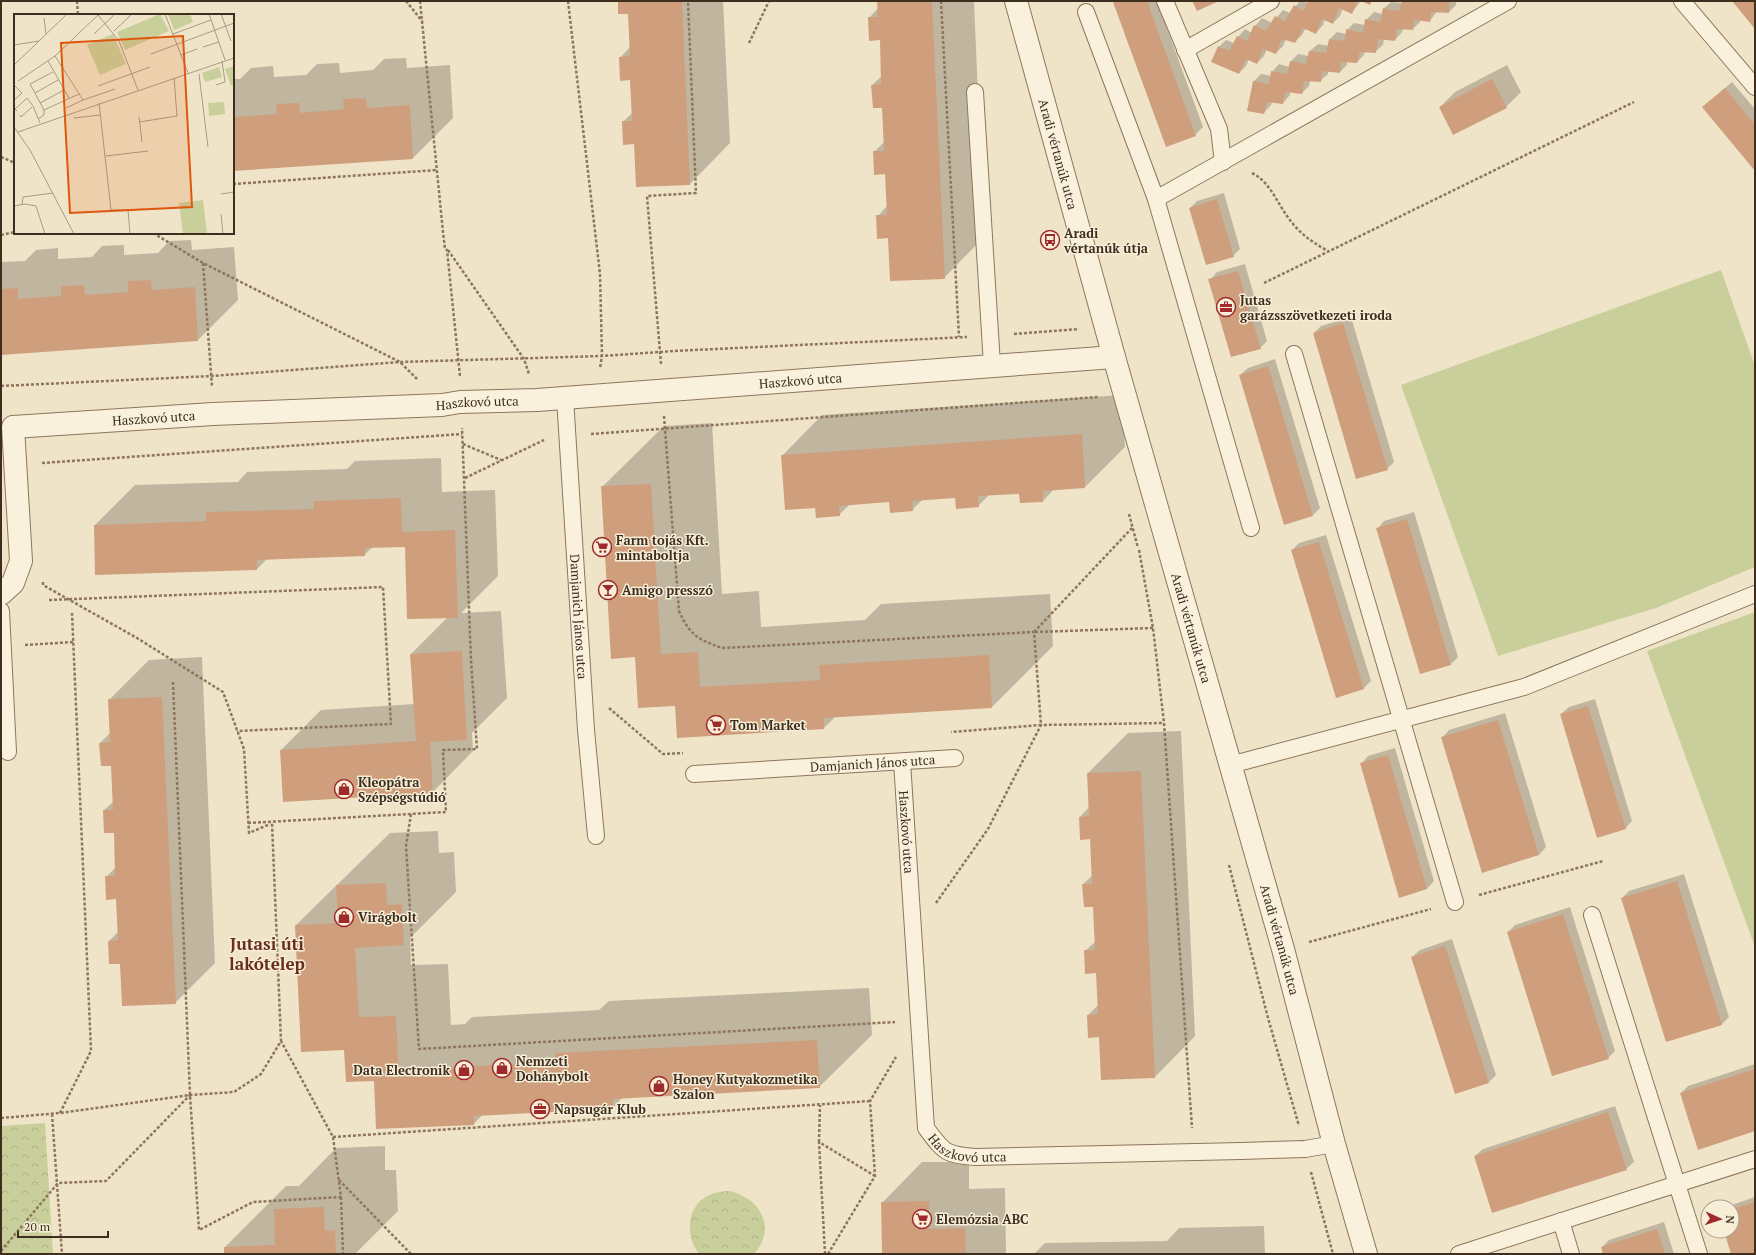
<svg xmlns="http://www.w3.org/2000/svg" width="1756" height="1255" font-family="'PT Serif',serif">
<defs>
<pattern id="park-crowns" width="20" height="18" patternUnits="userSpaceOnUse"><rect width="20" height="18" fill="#c9cf9b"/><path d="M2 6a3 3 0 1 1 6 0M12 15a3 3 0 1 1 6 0" fill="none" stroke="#aeb285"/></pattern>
</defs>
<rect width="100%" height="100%" fill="#f0e4c8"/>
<path fill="url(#park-crowns)" d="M45,1123l8,131h-52v-128z
M730,1191c31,8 47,37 24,63h-55c-14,-18 -13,-48 10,-59 7,-3 14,-4 21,-4z"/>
<path fill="#c9cf9b" d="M1721,270l34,96v201l-99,41 -158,48 -97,-271z
M1755,612v335l-108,-296z"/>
<path fill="#0003" d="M619,1h104l7,142 -40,41 -55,-41 -12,-21 10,-10 -2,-33 -11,-21 10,-11 -1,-34z
M878,1h96l10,236 -40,41 -66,-62 9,-10 -1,-33 -12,-21 11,-11 -2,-34 -11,-22 10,-9 -1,-37 -12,-21 9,-10z
M1115,1h42l46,126 -8,8z
M1300,1l8,2 1,-2h52l-9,11 -9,-4 -3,8 -7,7 -8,-4 -2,6 -7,8 -10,-5 -4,7 -7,7 -9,-3 -3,7 -7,7 -9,-4 -3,7 -7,7 -8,-4 -3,7 -7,7 -20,-26 7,-7 8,3 4,-6 7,-8 7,4 3,-7 7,-8 10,5 11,-13 7,3z
M1403,1h64h-11v4l-7,7 -12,-1 -7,10 -10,-2v3l-7,7 -10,-1 -1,4 -7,8 -11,-1 -1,6 -8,7 -10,-1 -1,4 -7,7h-10v3l-7,7 -12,-1v3l-8,7h-10l-1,5 -7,7 -12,-1v3l-7,8 -11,-2 -1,4 -7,8 -16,-3 6,-29 7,-7 11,2v-4l7,-8 11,3 1,-6 7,-7 11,2 1,-5 8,-7 11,2 1,-7 7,-7 10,2v-4l7,-7 11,2 1,-5 8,-8 8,2 1,-5 8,-7 11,1z
M406,58l1,10 43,-3 3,53 -40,40 -180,12v-91h7l11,-11 22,-2 1,11 32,-2 11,-11 22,-1 1,10 33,-3 11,-11z
M1507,65l14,27 -15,15h-66l15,-15z
M1732,82l23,27v61l-52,-63z
M1224,193l16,56 -7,7 -43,-48 7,-7z
M191,240l1,10 42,-3 4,53 -40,40 -197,14v-92l24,-1 11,-11 22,-2v11l34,-2 10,-11 22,-1v10l34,-2 11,-12z
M1245,264l22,77 -7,7 -50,-68 7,-8z
M1351,317l43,145 -7,7 -73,-136 7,-7z
M1275,359l45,149 -7,7 -73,-140 8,-7z
M1122,395l3,52 -40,40 -31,2 -11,12 -22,1 -1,-10 -30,2 -12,12 -22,-9 -33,2 -11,11 -22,-9 -40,3 -11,11 -23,-8 -34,-51 40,-41z
M712,423l10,171 37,-3 2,36 104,-7 16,-16 169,-10 3,52 -61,61 -156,9 -12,12 -148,-23 -40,-49 -34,-169 62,-61z
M441,458l1,34 53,-2 3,86 -37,37 40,-2 6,87 -35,35 1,18 -40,41 -152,-42 40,-40 93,-6 -3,-50 37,-37 -42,-71 -33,1 -9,8 -97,4 -10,10 -162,-44 40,-40 103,-3 9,-10 100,-3 8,-8z
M1414,512l44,145 -7,7 -74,-135 7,-8z
M1326,535l45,146 -7,7 -27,9 -45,-147 7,-7z
M202,657l13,306 -40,40 -54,-40 -12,-22 10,-10 -2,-33 -11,-21 10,-10 -1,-35 -11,-22 10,-9 -2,-36 -12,-22 10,-10 -1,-33 40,-40z
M1595,699l37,122 -7,8 -64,-115 8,-7z
M1505,713l41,134 -7,8 -97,-117 7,-8z
M1181,731l14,305 -40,41 -55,-41 -12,-21 10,-10 -1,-33 -12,-21 11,-10 -2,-35 -11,-22 10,-9 -2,-37 -11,-21 9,-10 -1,-34 40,-40z
M1395,748l39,133 -7,8 -66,-125 7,-8z
M438,831l1,22 15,-1 2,40 -46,46 1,27 37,-1 3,61 14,-1 7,-7 127,-7 10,-9 260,-13 3,47 -53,52 -196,10 -10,11 -130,6 -9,10 -99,-44 -30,-31 -49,-124 94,-92z
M1684,874l45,143 -7,7 -55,17 -45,-143 7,-7z
M1570,907l45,144 -7,7 -100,-126 7,-7z
M1452,939l44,136 -7,7 -77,-125 8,-7z
M1755,1064v66l-74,-37 7,-7z
M1615,1106l19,56 -8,7 -151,-13 8,-7z
M385,1146v24h11l2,41 -43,43h-130v-7l61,-61h13l37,-38z
M922,1162h47v27l36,-1 1,66h-123l-1,-51z
M1755,1197v57h-23l-7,-23h7v-24h-6z
M1664,1222l10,32h-70l-2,-7 7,-7z
M1264,1226l1,28h-231l11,-11 122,-2 12,-13z"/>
<path fill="#cf9f7d" d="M618,1h64l8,184 -54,2 -2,-43 -11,1 -1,-24h10l-2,-41 -10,1 -1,-24 11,-1 -2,-42h-10z
M877,1h55l13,278 -55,2 -2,-43 -11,1 -1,-24h11l-2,-41 -11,1 -1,-24h11l-2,-43h-9l-2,-23 10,-1 -1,-44 -11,1 -1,-24h10z
M1115,1h32l49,135 -30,11 -53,-145z
M1192,1h27l-22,10z
M1308,1h50l-6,13 -13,-6 -6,16 -11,-5 -6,15 -13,-6 -8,15 -13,-4 -6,15 -13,-5 -6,15 -11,-5 -7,15 -28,-12 7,-16 11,5 8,-15 10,5 7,-16 12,6 9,-15 10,5 9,-16 9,6z
M1361,1h11l-2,4z
M1402,1h47v12l-18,-1 -1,10 -16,-2 -1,10 -16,-1 -2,12 -17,-2 -2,14 -16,-1 -3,11 -16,-1 -1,11 -18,-2 -1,11 -17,-1 -2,13 -17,-2 -2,12 -16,-2 -3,12 -17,-3 6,-30 16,3 2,-13 16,3 3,-13 16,3 3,-13 17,2 3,-14 16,2 1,-12 17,4 2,-14 15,3 3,-14 16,3z
M1732,1h23v28z
M1492,79l15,29 -54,27 -14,-28z
M1725,88l30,37v46l-53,-64z
M366,98l1,10 43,-3 3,54 -180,12v-54l44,-3 -1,-10 23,-1 1,10 44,-4 -1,-10z
M1217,199l17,58 -28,8 -17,-57z
M1238,271l23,78 -30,8 -23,-78z
M151,280l1,10 43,-3 3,54 -197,14v-66l17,-1v11l43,-3v-10l23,-1 1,10 43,-3v-11z
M1343,323l45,147 -32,9 -43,-146z
M1268,366l45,150 -29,9 -45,-150z
M1082,434l3,54 -42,3v11l-23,1 -1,-9 -41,2 1,11 -23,2 -1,-11 -43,3 1,10 -23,2 -1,-11 -50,4 1,10 -24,2 -1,-10 -30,2 -4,-55z
M651,484l10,170 37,-2 2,35 120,-7 -1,-15 170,-10 3,53 -168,10v11l-147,9 -2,-32 -37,2 -3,-51 -24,2 -10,-173z
M401,498l1,34 53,-2 3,88 -51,1 -2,-72 -40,1v8l-108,4v10l-162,5 -1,-50 112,-4v-9l108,-3v-8z
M1407,519l44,146 -31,9 -44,-146z
M1319,542l45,147 -28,9 -45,-148z
M462,651l5,89 -37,2 3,51 -150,9 -3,-52 136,-9 -6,-87z
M162,697l14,307 -54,2 -2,-42h-11l-1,-23 10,-1 -2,-41 -10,1 -1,-24h10l-1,-43h-10l-1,-23h10l-2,-44h-10l-2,-23 11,-1 -2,-43z
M1588,706l38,123 -29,9 -37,-124z
M1498,720l41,135 -57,18 -41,-136z
M1388,755l39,134 -28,9 -39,-135z
M1141,771l14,307 -54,2 -2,-43 -11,1 -1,-23 11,-1 -2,-41 -11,1 -1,-24h11l-2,-43h-9l-2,-23h10l-2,-45 -10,1 -1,-23 10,-1 -2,-43z
M1677,881l45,144 -56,17 -45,-144z
M386,883l1,22 15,-1 2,41 -49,3 4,69 37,-1 3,61 21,-1 -1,-7 137,-7 -1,-9 262,-13 3,48 -207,11v10l-139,7v9l-98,4 -2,-48 -28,1 -2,-32 -43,2 -6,-127 43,-2 -2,-38z
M1563,914l46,145 -57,17 -45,-144z
M1445,946l44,137 -34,11 -44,-137z
M1755,1069v62l-57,19 -18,-57z
M1608,1112l19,58 -135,43 -18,-57z
M929,1201v28l36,-1 1,26h-84l-1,-52z
M1755,1202v52h-24l-7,-23h8v-22z
M324,1207l1,24 10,-1 1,24h-112v-7l51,-2 -1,-36z
M1657,1229l8,25h-62l-2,-7z"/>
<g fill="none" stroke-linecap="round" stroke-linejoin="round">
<g stroke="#8d765c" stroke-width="18">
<g id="service">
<path d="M1165,1l54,128 4,33"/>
<path d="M1682,1l73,86"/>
<path d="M1086,12l70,187"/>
<path d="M1185,50l86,-49"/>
<path d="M975,92l17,273"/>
<path d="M1294,354l161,548"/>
<path id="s1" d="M565,398l21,332 10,106"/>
<path d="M1251,528l-95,-329 352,-198"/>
<path d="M1,611l7,141"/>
<path id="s2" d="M902,762l24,366c18,24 19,27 50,29l265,-6 64,-2 29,-5"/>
<path d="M1230,765l294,-78 231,-93"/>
<path id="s3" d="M694,774l261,-16"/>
<path d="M1592,915l107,339"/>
<path d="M1561,1221l10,33"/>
<path d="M1459,1254l296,-95"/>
</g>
</g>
<g stroke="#8d765c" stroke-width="24">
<g id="minor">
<path id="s4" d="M1,594l12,-11 8,-22 -8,-134 200,-13 229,-9 18,-3 77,-2 577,-43"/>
</g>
</g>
<g stroke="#8d765c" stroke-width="24">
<g id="tertiary">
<path id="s5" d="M1016,1l98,356 169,592 51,195 32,110"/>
</g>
</g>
<path stroke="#8d765c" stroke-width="2.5" stroke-dasharray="3 2" stroke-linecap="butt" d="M77,1l1,14
M406,1l16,20
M420,1l23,231 2,17 2,1 13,126
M568,1l32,273 2,82 -2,12
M941,1l18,336
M749,43l20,-42
M1,157l14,6
M1252,173c17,8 25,29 35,43 12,17 23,25 41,35
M233,184l204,-14
M153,233l50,30 197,99 17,17
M1,235l14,-3
M448,250l76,109 5,15
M203,263l9,124
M1264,283l370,-181
M1014,334l65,-5
M661,364l-14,-168 49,-3 -8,-192
M1,386l211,-10 188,-14 202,-6 72,-5 293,-14
M664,416l15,195c11,24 18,28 43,37l312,-16 7,93 -90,7
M591,434l507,-37
M463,444l38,16
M42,463l420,-29
M465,478l79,-38
M1129,514l9,34
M1139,550l14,78 11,95 28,405
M43,582v3l94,53 86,54 21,57 5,84 21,-9
M49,600l334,-13 8,137 -154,7
M1034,632l98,-104
M1035,632l118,-4
M25,645l48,-3
M173,682l17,413 9,135 54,-28 88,-5 -8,-60 -52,-96
M609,708l54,46 20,-1
M411,814l-5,32 13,203 476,-27
M248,823l198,-11 -3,-62 34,-1 -6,-89 -9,-232
M1229,865l39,153 31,108
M1479,895l124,-34
M936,903l52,-74 53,-104 123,-2
M1309,942l122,-33
M60,1113l31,-62 -19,-438
M52,1114l10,140
M1,1118l59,-5 130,-18 44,-3 27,-18 20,-33 -9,-218
M333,1137l537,-36
M819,1142l1,-37
M1311,1172l22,82
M339,1180l72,74
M341,1197l2,57
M1,1251l57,-68 48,-2 84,-86
M825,1254l-6,-112 56,34
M828,1254l47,-78 -5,-75 26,-44"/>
<use href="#service" stroke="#faf1dc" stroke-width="16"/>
<use href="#minor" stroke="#faf1dc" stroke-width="22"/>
<use href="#tertiary" stroke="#faf1dc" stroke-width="22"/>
</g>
<defs>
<g id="bus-ring" transform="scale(1)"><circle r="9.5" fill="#f7eed8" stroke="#9e2a2b" stroke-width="1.5"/><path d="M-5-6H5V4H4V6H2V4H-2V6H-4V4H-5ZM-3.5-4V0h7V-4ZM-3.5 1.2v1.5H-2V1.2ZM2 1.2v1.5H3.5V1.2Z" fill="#9e2a2b"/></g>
<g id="office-ring" transform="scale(1)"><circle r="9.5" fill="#f7eed8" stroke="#9e2a2b" stroke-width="1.5"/><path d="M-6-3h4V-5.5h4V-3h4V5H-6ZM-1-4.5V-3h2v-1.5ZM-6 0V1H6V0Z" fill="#9e2a2b"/></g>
<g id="supermarket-ring" transform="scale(1)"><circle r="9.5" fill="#f7eed8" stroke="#9e2a2b" stroke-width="1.5"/><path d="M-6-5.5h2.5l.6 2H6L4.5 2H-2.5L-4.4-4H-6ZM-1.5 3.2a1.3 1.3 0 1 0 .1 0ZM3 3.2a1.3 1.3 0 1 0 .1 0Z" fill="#9e2a2b"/></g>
<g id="bar-ring" transform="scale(1)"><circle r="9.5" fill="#f7eed8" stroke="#9e2a2b" stroke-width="1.5"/><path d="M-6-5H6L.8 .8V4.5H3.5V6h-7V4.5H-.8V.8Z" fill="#9e2a2b"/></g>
<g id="shop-ring" transform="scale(1)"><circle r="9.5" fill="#f7eed8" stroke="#9e2a2b" stroke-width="1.5"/><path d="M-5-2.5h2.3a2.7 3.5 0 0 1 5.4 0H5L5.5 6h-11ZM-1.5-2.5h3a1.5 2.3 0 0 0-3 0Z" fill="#9e2a2b"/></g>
</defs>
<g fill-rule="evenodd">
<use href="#bus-ring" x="1050" y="240"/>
<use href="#office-ring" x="1226" y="307"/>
<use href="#supermarket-ring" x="602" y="547"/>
<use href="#bar-ring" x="608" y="590"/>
<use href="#supermarket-ring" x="716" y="725"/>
<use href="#shop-ring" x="344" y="789"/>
<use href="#shop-ring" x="344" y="917"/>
<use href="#shop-ring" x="502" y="1068"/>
<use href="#shop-ring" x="464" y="1070"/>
<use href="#shop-ring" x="659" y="1086"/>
<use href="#office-ring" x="540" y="1109"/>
<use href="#supermarket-ring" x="922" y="1219"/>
</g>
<g text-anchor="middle" stroke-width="3" stroke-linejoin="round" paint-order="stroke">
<g font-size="13" fill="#3d2e20" stroke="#f7eed8">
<text dy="5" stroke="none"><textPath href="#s5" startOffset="159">Aradi vértanúk utca</textPath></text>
<text dy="5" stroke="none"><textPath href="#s4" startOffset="963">Haszkovó utca</textPath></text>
<text dy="5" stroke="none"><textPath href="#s4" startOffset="639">Haszkovó utca</textPath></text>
<text dy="5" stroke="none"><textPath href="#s4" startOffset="315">Haszkovó utca</textPath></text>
<text dy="5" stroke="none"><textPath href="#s1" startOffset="219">Damjanich János utca</textPath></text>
<text dy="5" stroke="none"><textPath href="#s5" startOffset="651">Aradi vértanúk utca</textPath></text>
<text dy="5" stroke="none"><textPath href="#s3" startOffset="179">Damjanich János utca</textPath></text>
<text dy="5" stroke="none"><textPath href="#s2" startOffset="70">Haszkovó utca</textPath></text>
<text dy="5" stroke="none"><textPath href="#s5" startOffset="975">Aradi vértanúk utca</textPath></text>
<text dy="5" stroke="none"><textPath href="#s2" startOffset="417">Haszkovó utca</textPath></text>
</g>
<g font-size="13" font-weight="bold" fill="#3d2e20" stroke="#f7eed8" text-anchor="start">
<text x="1064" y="238">Aradi<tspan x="1064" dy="15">vértanúk útja</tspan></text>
<text x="1240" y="305">Jutas<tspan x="1240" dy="15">garázsszövetkezeti iroda</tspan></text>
<text x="616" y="545">Farm tojás Kft.<tspan x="616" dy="15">mintaboltja</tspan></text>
<text x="622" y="595">Amigo presszó</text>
<text x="730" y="730">Tom Market</text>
<text x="358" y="787">Kleopátra<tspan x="358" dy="15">Szépségstúdió</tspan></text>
<text x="358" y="922">Virágbolt</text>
<text x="516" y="1066">Nemzeti<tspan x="516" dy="15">Dohánybolt</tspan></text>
<text x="450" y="1075" text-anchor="end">Data Electronik</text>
<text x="673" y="1084">Honey Kutyakozmetika<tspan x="673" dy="15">Szalon</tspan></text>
<text x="554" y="1114">Napsugár Klub</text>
<text x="936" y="1224">Elemózsia ABC</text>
</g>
<g font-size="17" font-weight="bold" fill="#6b2e1e" stroke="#f7eed8">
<text x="267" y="950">Jutasi úti<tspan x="267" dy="20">lakótelep</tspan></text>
</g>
</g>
<g transform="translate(14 14)">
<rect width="220" height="220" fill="#f0e4c8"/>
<path d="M210,88l1,12 -16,2 -1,-13zM189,186l4,33 -24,1 -4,-31z" fill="#c9cf9b"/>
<path d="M146,0l9,17 -44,19 -8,-18zM154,0h22l3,8 -19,8zM99,20l13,30 -26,11 -13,-30zM220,52v19l-3,1 -6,-17zM205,53l3,10 -17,5 -3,-9z" fill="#c9cf9b"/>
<path fill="none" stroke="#a89b85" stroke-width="1" d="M151,0l23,59M195,0l16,46M207,0l10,27M84,1l21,26 19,49M30,4l2,16M100,17l18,-17M80,20l21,-20M159,20l38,-14M0,31l25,-4 28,-27M189,33l16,-5M137,40l83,-31M167,41l16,-6M41,42l28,44 32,-11M34,47l21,37M0,51l25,-24M39,58l-23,12 14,26 35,-16M185,60l9,73M4,67l37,-25 44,-42M0,71l8,8 -8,7M202,71l9,-3 -3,-21M84,72l52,-19M21,79l23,-13M11,86l2,-2 6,8 7,17M26,89l24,-13M85,89l12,107h17l2,24M52,94l17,-8M3,97l-2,-2 10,-9M6,101l1,2 11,-10M125,103l3,25M60,104l26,-3M24,105l6,-4v-5M125,108l38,-6 -3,-38M0,113l16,23 44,84M4,118l216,-74M92,142l42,-5M207,180l13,-2M8,190l1,-7 30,-4M0,192l11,-2 11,2 9,28M114,196l15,-1M207,200l2,20"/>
<path fill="#df570d" fill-opacity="0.15" stroke="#df570d" stroke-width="2" d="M169,22l9,171 -122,6 -9,-170z"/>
<rect width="220" height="220" fill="none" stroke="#3d2e20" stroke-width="2"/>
</g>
<rect width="1756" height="1255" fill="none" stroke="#3d2e20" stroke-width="4"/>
<g transform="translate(1720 1219) rotate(93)"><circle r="19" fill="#f7eed8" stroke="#ada18e"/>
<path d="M0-3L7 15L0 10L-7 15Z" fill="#9e2a2b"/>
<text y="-6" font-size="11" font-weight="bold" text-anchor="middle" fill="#3d2e20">N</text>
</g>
<path d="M18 1231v6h90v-6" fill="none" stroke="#3d2e20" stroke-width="2"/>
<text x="24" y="1231" font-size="12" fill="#3d2e20" stroke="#f7eed8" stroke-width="3" paint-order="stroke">20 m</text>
</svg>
